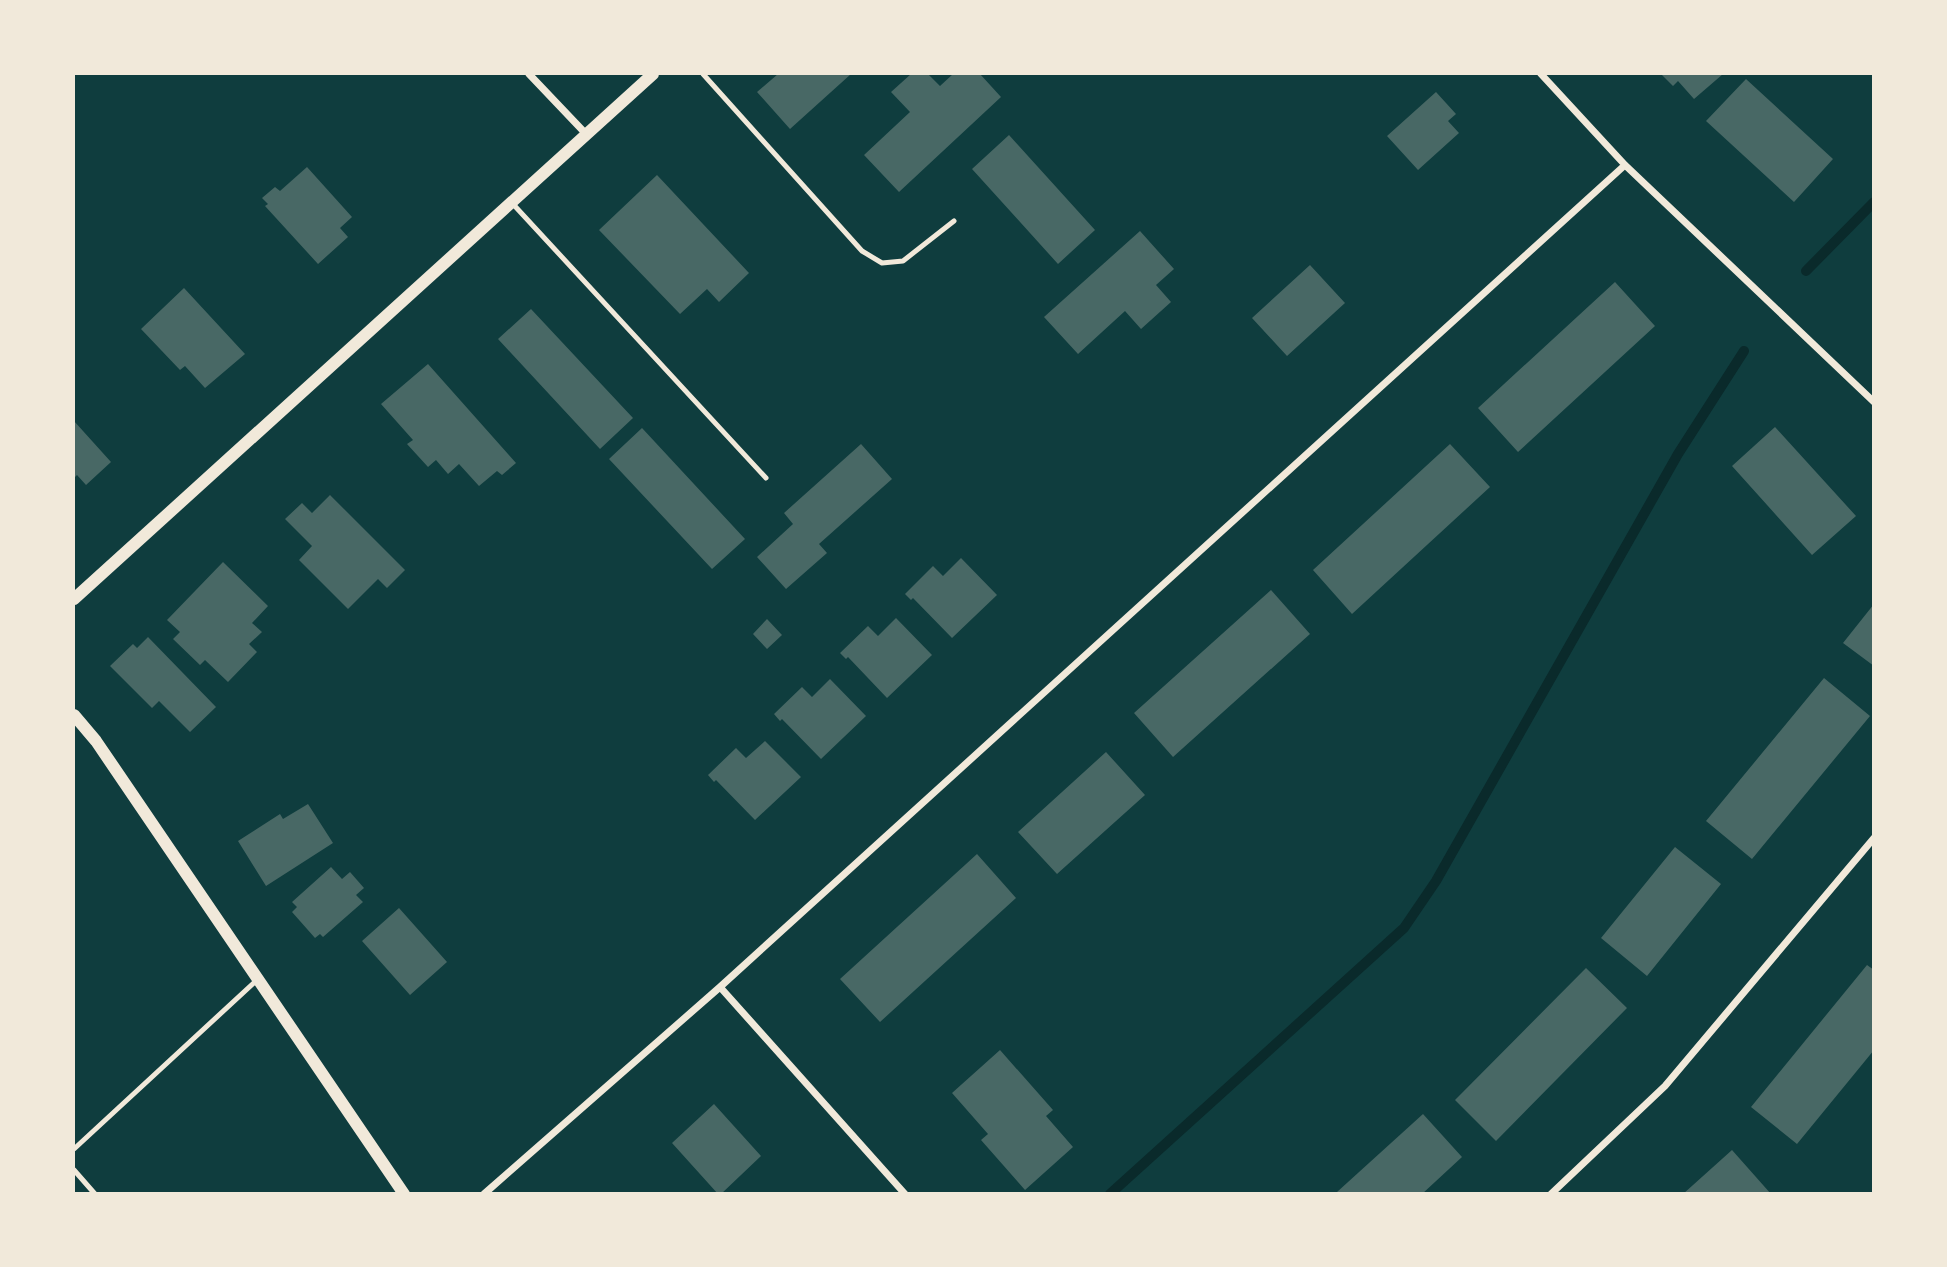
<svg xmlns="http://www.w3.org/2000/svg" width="1947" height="1267" font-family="Montserrat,sans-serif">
<rect width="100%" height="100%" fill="#0f3d3e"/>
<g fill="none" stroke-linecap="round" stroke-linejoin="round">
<path stroke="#0a2a2b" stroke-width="10" d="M1806,271l68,-69
M1110,1194l294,-266 32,-47 242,-427 66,-103"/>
</g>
<path fill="#486865" d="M778,74h73l-61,55 -33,-37z
M911,74h17l12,12 13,-12h27l21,23 -102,95 -35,-37 46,-43 -19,-20z
M1661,74h62l-29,25 -16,-18 -5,5z
M1746,79l87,80 -39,43 -88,-81z
M1436,92l20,22 -8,7 11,12 -41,37 -31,-34z
M1009,135l86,95 -37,34 -86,-95z
M307,167l45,50 -12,11 8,9 -30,27 -53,-58 3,-2 -6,-6 13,-11 5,4z
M657,175l92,98 -30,29 -12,-13 -27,25 -81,-84z
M1140,231l34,38 -18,16 15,17 -30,27 -16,-18 -47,43 -34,-37z
M1310,265l35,38 -58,53 -35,-38z
M1615,282l40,44 -137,126 -40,-44z
M184,288l61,66 -40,34 -20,-22 -5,4 -39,-41z
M531,309l102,109 -33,31 -102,-110z
M428,364l88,99 -14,12 -5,-4 -18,15 -20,-22 -11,10 -12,-14 -8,7 -21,-23 6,-4 -32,-36z
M74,421l37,41 -25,23 -9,-10 -3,3z
M1775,427l81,89 -44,39 -80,-89z
M642,428l103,111 -33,30 -103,-110z
M861,444l31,35 -73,65 8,9 -41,36 -29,-32 36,-33 -9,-11z
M1450,444l40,43 -138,127 -39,-44z
M330,495l75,75 -18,18 -9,-9 -30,30 -49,-49 13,-14 -27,-27 17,-16 10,10z
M961,558l36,37 -45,43 -39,-40 -2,2 -6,-6 28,-28 10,10z
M223,562l45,44 -16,17 10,9 -13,12 8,8 -29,30 -23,-22 -5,5 -27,-26 7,-7 -13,-12z
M1271,590l39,44 -137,123 -39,-44z
M1874,604v62l-31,-23z
M896,618l36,37 -45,43 -39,-41 -2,2 -6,-6 28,-27 10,10z
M767,619l15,16 -15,14 -14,-15z
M148,637l68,70 -26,25 -31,-31 -7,7 -42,-42 23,-22 4,4z
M1824,678l46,38 -118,143 -46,-38z
M830,679l36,37 -45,43 -39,-40 -2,2 -6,-7 28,-27 10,10z
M765,741l36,36 -46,43 -39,-40 -2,2 -6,-7 28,-27 10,10z
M1106,752l39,43 -88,79 -39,-42z
M308,804l25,39 -67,43 -28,-45 42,-27 3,5z
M1675,847l46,37 -74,92 -46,-38z
M977,854l39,44 -136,124 -40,-43z
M331,867l11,12 8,-7 14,16 -8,7 7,7 -40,35 -3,-3 -5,4 -23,-26 5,-5 -5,-5z
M399,908l48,54 -37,33 -48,-54z
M1867,965l7,5v80l-77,94 -46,-37z
M1586,968l41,40 -131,133 -41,-41z
M1000,1050l53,60 -7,6 27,31 -48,43 -44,-50 7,-6 -36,-41z
M714,1104l47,52 -40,38h-3l-46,-51z
M1423,1114l39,43 -40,37h-83l-2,-2z
M1732,1150l39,44h-88z"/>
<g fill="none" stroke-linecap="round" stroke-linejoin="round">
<path stroke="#f1e9da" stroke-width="5" d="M703,74l159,177 20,12 21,-2 51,-40
M512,203l254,275
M74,1149l184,-170
M74,1170l21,24"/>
<path stroke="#f1e9da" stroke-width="7" d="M529,74l58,61
M1541,74l84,91 249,237
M720,987l185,207
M484,1194l236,-207 905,-822
M1551,1194l114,-108 209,-248"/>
<path stroke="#f1e9da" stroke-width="12" d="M74,599l579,-525
M74,715l22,26 308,453"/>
</g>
<rect width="1947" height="1267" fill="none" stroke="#f1e9da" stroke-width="150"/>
</svg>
